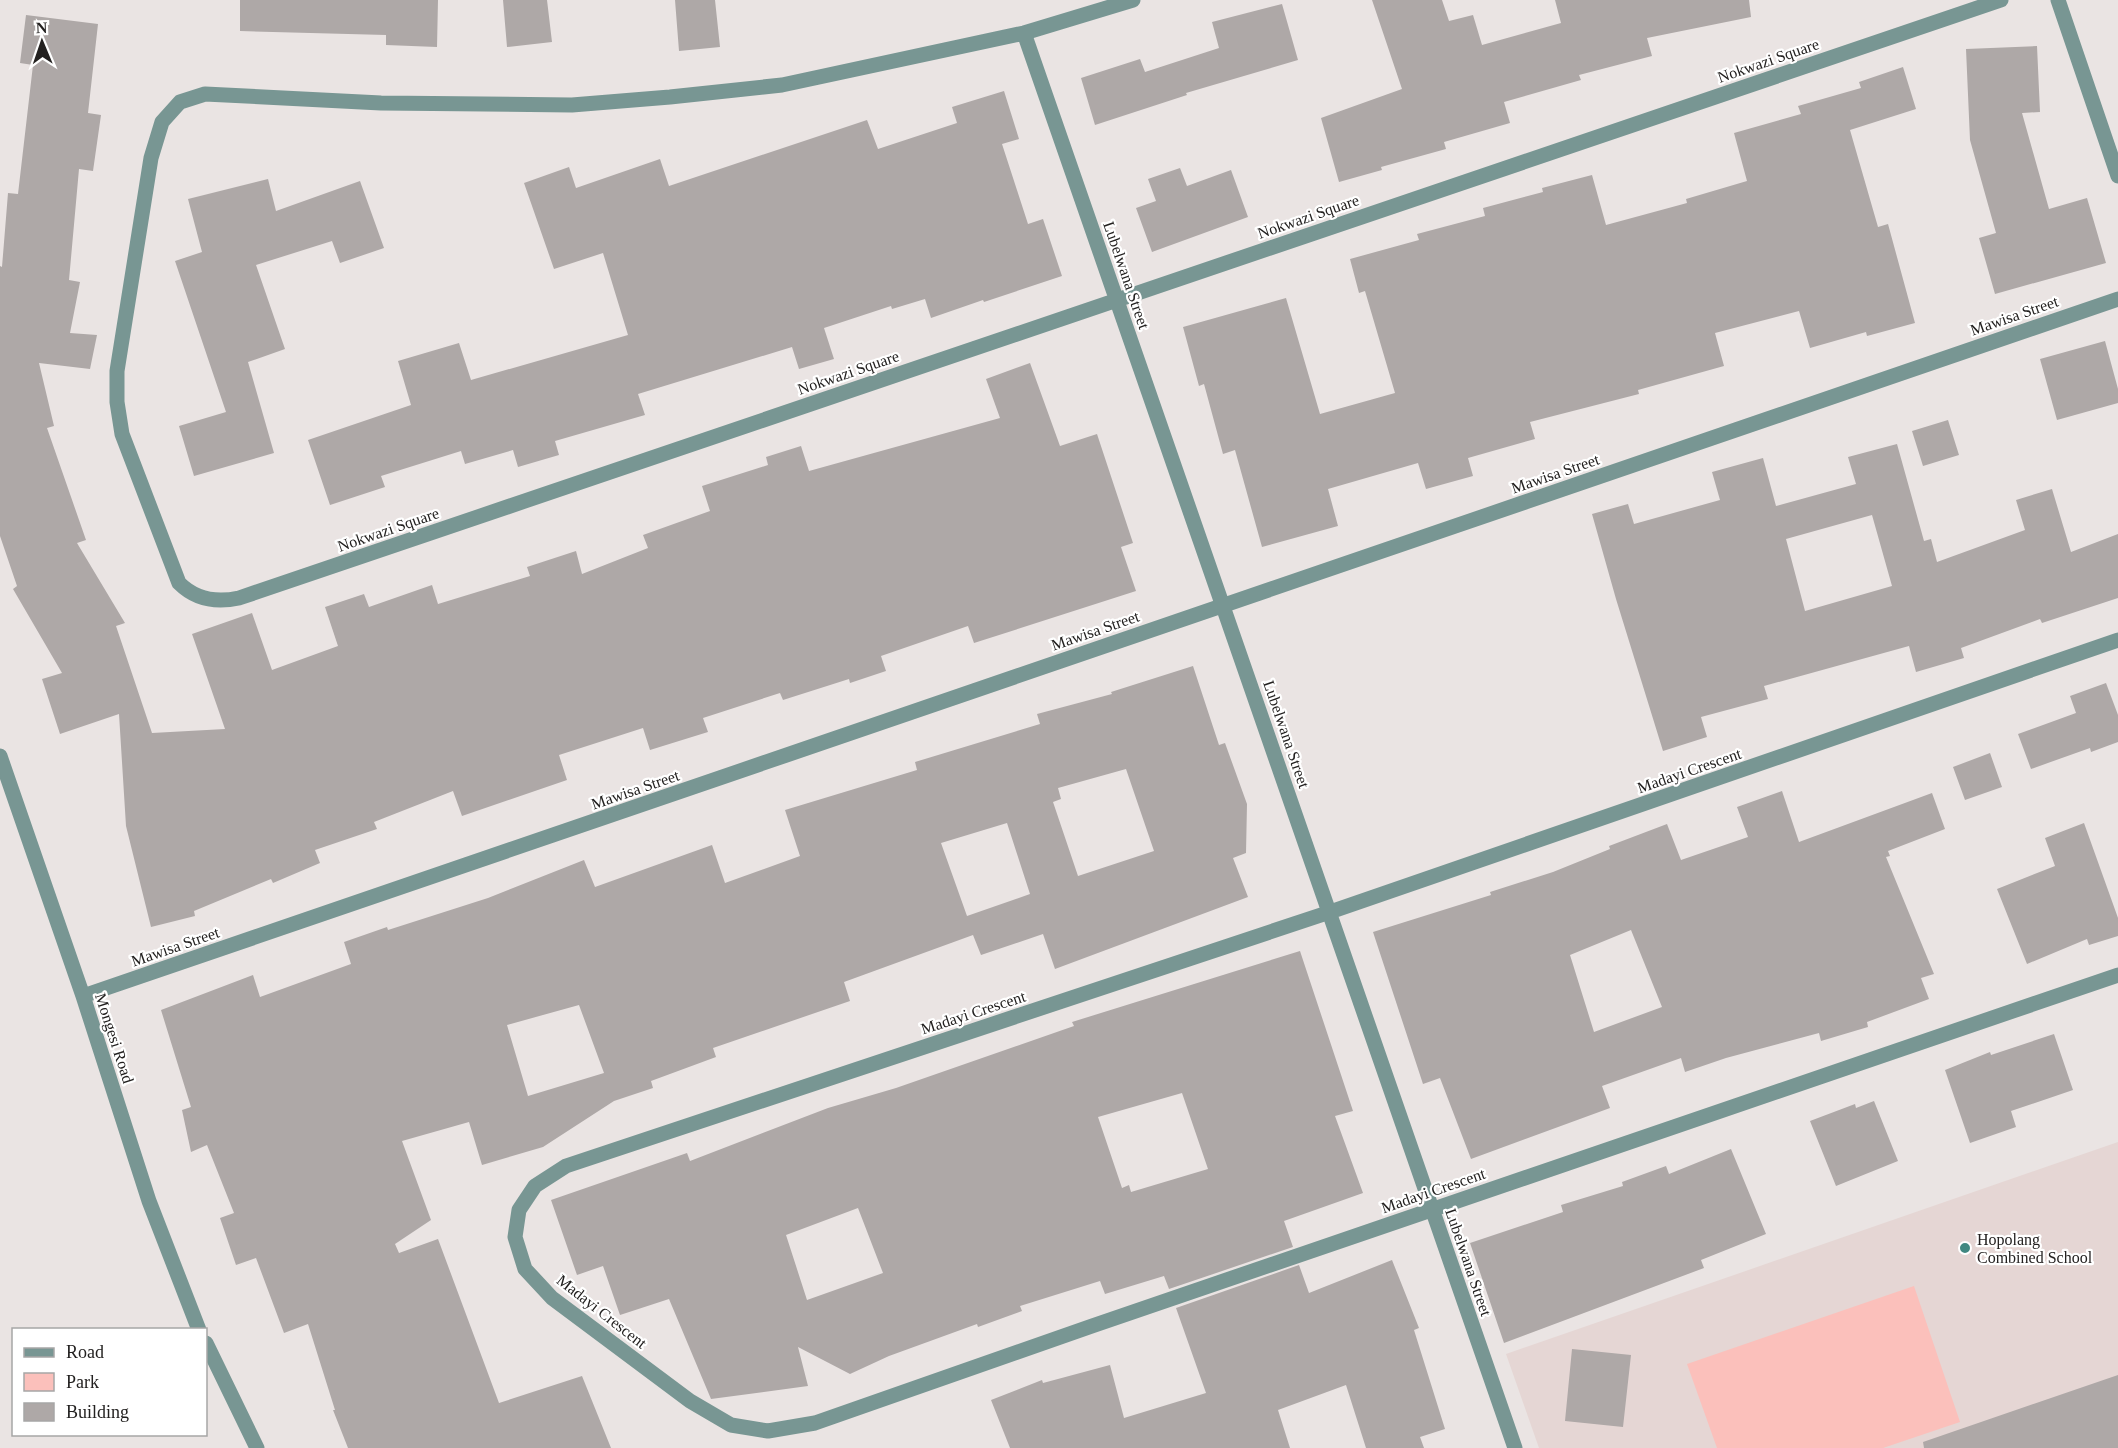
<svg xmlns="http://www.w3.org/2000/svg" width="2118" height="1448" font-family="Georgia,serif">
<rect width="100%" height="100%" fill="#eae4e3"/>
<path fill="#e5d6d4" d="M2118,1142v306h-579l-33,-94z"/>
<path fill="#fbc0bb" d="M1914,1286l46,136 -77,26h-166l-30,-84z"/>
<path fill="#aea8a7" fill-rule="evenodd" d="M240,0h198l-1,47 -51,-2v-10l-146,-4z
M503,0h44l5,42 -45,5z
M675,0h40l5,47 -41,4z
M1372,0h70l7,21 24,-6 9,30 79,-22 -6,-23h194l2,17 -104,21 5,18 -73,19 2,5 -77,22 6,21 -66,19 2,7 -65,18 1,3 -43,12 -18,-64 81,-29z
M1282,4l16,56 -112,33 1,2 -92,30 -14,-47 59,-19 5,13 74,-24 -7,-26z
M26,15l72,9 -10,89 13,2 -8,56 -14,-2 -10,111 11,2 -10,51 27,2 -7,34 -51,-6 15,63 -7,2 39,112 -9,3 48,80 -9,3 36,107 73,-4 -33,-95 60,-21 20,57 66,-24 -13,-39 39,-13 5,13 63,-22 6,19 92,-28 -3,-9 49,-16 6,23 66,-26 -5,-13 67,-24 -8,-25 66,-21 -2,-8 35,-11 8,25 191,-53 -14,-39 44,-16 30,83 37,-12 36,109 -12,4 15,44 -162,52 -6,-17 -87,30 5,15 -36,12 -1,-4 -66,21 -3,-7 -77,25 5,14 -58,18 -7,-22 -84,27 8,25 -105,36 -9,-25 -79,31 3,7 -62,21 5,13 -47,20 -2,-4 -77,32 1,5 -44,11 -25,-101 -7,-112 -59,20 -18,-55 20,-6 -49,-84 4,-3 -17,-50v-270l2,1 6,-74 10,1 15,-129 -13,-2z
M2037,46l3,66 -18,1 27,96 38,-11 19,65 -111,31 -16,-56 17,-5 -26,-93 -4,-91z
M1903,67l13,42 -66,21 28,97 10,-3 27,99 -48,13 -1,-4 -56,16 -11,-37 -84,22 9,33 -86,24 1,4 -109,28 5,17 -67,19 5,18 -47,13 -8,-26 -90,26 10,37 -76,21 -27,-97 -12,4 -19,-70 -5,2 -16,-59 103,-29 34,116 75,-21 -30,-102 -6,2 -9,-34 69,-19 -2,-6 68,-18 -2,-8 60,-16 -1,-4 50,-13 14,50 81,-22 -1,-4 61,-18 -13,-48 67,-19 -3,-8 63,-18 -2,-6z
M1004,91l15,48 -17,5 26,80 15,-5 19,57 -78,26 -1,-2 -52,18 -6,-19 -33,10 -1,-3 -67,22 10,31 -35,10 -7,-22 -154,47 7,21 -90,26 4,14 -41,12 -5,-17 -48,14 -4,-13 -80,25 4,11 -55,18 -22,-65 103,-35 -13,-44 61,-18 12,37 157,-45 -25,-82 -49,16 -30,-86 45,-16 7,21 84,-29 9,27 198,-66 11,29 79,-26 -5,-16z
M1180,168l7,18 44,-16 17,47 -96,35 -16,-44 20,-7 -8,-22z
M268,179l8,32 84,-30 24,67 -44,15 -8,-22 -76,24 29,84 -37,13 26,91 -80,23 -15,-50 47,-14 -51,-151 27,-9 -14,-53z
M2105,341l13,48v14l-61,17 -17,-61z
M1948,420l11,35 -36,11 -11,-35z
M1897,444l27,97 7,-2 6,23 88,-32 -9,-30 36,-11 19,63 47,-18v64l-76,25 -2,-4 -79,29 3,10 -48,14 -7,-26 -145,40 4,13 -67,18 6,20 -44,14 -47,-152 -24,-85 36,-10 6,20 86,-24 -8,-28 51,-14 13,48 80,-22 -8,-27zM1872,515l20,71 -87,25 -19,-72z
M1193,666l26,79 6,-2 22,61 -1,49 -13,5 15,39 -193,72 -12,-35 -62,21 -8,-20 -129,47 6,19 -137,47 3,9 -65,24 2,7 -39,13 -71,46 -61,18 -13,-43 -67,19 29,79 -36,24 4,9 39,-14 61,164 83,-27 29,72h-263l-15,-38h2l-27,-86 -24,9 -28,-75 -20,7 -16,-47 14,-5 -27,-68 -16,7 -9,-42 9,-3 -30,-97 92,-35 7,22 91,-33 -7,-22 43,-15 1,3 100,-32 96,-38 11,27 117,-42 13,38 75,-27 -15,-46 132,-40 -2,-8 125,-38 -3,-10 75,-20 -1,-2zM1126,769l28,82 -76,25 -25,-74 8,-3 -3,-11zM1007,823l23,71 -63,22 -26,-73zM579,1005l25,68 -76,23 -21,-71z
M2106,683l12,32v27l-27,10 -1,-4 -59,21 -13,-35 58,-21 -6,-17z
M1990,753l12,34 -37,13 -12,-33z
M1782,791l17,51 133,-49 13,36 -57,22 2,5 -4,1 48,117 -13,4 8,21 -62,23 1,5 -47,14 -2,-8 -93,25 -41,14 -4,-14 -79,28 8,22 -139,51 -31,-81 -17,6 -50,-152 118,-37 -1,-3 63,-20 57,-23 -1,-3 58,-22 14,36 67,-23 -11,-30zM1631,930l31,77 -68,25 -24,-77z
M2084,823l34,95v18l-29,9 -2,-6 -60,25 -30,-75 58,-23 -10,-28z
M1300,951l53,160 -18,5 28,77 -79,28 9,26 -124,42 -5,-13 -59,18 -5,-13 -80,25 2,5 -44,16 -1,-3 -88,32 -39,18 -52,-27 10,39 -97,13 -42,-100 -49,16 -17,-49 -26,9 -26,-75 136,-47 3,8 138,-53 68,-20 178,-62 -2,-4zM1182,1093l26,76 -77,23 -2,-7 -7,3 -24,-71zM858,1208l25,65 -76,27 -21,-65z
M2054,1034l19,56 -62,21 5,16 -46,16 -25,-73 45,-18 1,3z
M1874,1101l24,60 -62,25 -26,-65 45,-17 1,4z
M1731,1149l35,85 -65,26 3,8 -200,75 -34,-100 93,-31 -2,-7 62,-19 -1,-4 44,-16 3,8z
M1392,1260l27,68 -5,2 31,99 -25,8 4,11h-58l-20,-63 -68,25 12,38h-280l-19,-48 51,-20 1,3 67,-18 14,53 82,-25 -30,-85 123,-43 10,28z
M1572,1349l59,6 -8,72 -58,-6z
M2118,1375v73h-194l-1,-6z"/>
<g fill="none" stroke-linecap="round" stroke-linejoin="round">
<path stroke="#789693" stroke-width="15" d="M1133,0l-109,33 -242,52 -112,12 -98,8 -191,-2 -176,-9 -25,8 -18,20 -11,36 -34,213v31l5,32 57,149c17,17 37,20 60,15l1762,-598
M2058,0l60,176
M1024,33l491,1415
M2118,640l-788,272 -764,254 -31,20 -16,24 -4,27 10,32 27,29 138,103 41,24 37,6 47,-8 277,-97 1026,-351
M0,756l83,240 66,205 50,129
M83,996l2035,-697
M206,1343l51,105"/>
</g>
<circle fill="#418881" stroke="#fff" stroke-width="2" cx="1965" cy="1248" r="6"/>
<g text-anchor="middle" stroke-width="4.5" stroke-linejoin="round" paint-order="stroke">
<g font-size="16" fill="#232120" stroke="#fff">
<text transform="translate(1768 60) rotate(-19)" y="6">Nokwazi Square</text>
<text transform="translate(1308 216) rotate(-19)" y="6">Nokwazi Square</text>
<text transform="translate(1127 275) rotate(71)" y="6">Lubelwana Street</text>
<text transform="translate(2014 315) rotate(-19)" y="6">Mawisa Street</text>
<text transform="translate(848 372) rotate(-19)" y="6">Nokwazi Square</text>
<text transform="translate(1555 473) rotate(-19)" y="6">Mawisa Street</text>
<text transform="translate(388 529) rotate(-19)" y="6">Nokwazi Square</text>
<text transform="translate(1095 630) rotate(-19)" y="6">Mawisa Street</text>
<text transform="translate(1287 734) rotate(71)" y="6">Lubelwana Street</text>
<text transform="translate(1689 770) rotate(-19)" y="6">Madayi Crescent</text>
<text transform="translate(635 789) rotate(-19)" y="6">Mawisa Street</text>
<text transform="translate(175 946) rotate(-19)" y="6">Mawisa Street</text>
<text transform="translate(973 1012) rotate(-18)" y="6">Madayi Crescent</text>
<text transform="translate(115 1038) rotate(72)" y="6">Mongesi Road</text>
<text transform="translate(1433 1190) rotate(-19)" y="6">Madayi Crescent</text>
<text transform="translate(1469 1262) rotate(71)" y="6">Lubelwana Street</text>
<text transform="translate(602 1311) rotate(38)" y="6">Madayi Crescent</text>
</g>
<g font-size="16" fill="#232120" stroke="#fff" text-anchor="start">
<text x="1977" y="1245">Hopolang<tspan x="1977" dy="18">Combined School</tspan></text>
</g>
</g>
<rect x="12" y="1328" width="195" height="108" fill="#ffffff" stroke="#a7a6a6" stroke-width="1.5"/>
<rect x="24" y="1348" width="30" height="9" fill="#789693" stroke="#a7a6a6" stroke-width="1.5"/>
<text x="66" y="1358" font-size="18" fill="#232120">Road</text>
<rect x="24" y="1373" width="30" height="18" fill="#fbc0bb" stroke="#a7a6a6" stroke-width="1.5"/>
<text x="66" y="1388" font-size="18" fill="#232120">Park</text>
<rect x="24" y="1403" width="30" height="18" fill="#aea8a7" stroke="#a7a6a6" stroke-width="1.5"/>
<text x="66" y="1418" font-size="18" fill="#232120">Building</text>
<g transform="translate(42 42) rotate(358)" stroke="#ffffff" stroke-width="4.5" paint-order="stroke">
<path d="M0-4.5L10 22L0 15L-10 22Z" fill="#232120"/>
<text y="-9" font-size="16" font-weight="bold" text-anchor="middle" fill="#232120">N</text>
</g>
</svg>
